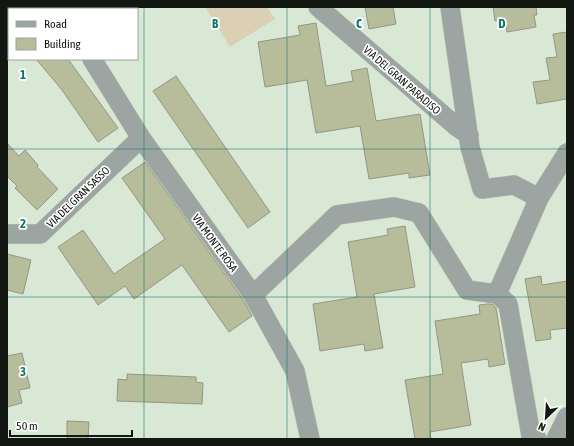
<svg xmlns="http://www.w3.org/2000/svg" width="574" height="446" font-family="'Asap Condensed',sans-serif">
<rect width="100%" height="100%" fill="#d9e7d5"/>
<path fill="#dbd0b4" d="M205,7h62l8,12 -45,28z"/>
<path fill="#b7bc9b" stroke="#949784" d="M365,7h28l3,17 -27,5z
M493,7h43l1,8h-3l2,12 -29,5 -2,-13 -10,2z
M316,23l10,63 27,-5 -2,-10 16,-3 9,53 44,-7 10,61 -21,3v-5l-40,6 -9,-53 -44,7 -9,-53 -42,7 -7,-45 42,-7 -2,-9z
M567,32v67l-30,5 -4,-22 17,-2 -4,-22 11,-1 -4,-23z
M36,59h32l50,69 -20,14 -36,-52z
M176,76l94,136 -22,16 -95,-137z
M7,143l12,13 6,-6 13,15 -1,2 21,22 -21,21 -22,-22 2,-2 -10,-10z
M145,162l99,139 8,15 -23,16 -47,-67 -48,34 -9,-13 -27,19 -40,-58 25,-17 31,44 51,-35 -43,-61z
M405,226l10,61 -41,7 9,54 -18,3 -1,-7 -44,7 -7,-47 44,-7 -9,-55 40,-7 -1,-6z
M7,254l24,6 -8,34 -16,-4z
M541,276l1,9 25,-4v47l-17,2 1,9 -15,2 -11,-62z
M487,304h5l4,4 9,56 -16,3 -1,-8 -27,4 10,62 -41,7 1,7h-16l-10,-59 38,-6 -8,-53 45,-7 -1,-9z
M22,353l8,35 -11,2 3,13 -15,4v-51z
M127,374l69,3v5l7,1 -1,21 -85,-3 1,-22 9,1z
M67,421l22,1 -1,17h-21z"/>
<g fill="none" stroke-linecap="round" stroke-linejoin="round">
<g stroke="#b5c2b2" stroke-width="20">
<path id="street" d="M54,7l2,2
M318,7l139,120 12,8
M450,7l20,140 12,42 32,-4 25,13
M92,59l49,79 112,157 42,76 15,68
M7,234h33l101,-96
M497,294l42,-96 28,-45
M497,294l11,10 23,132 6,3
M253,295l84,-80 57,-8 25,6 48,77 30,4
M556,439l11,-22"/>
</g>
<use href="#street" stroke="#9ca5a1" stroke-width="19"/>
</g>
<path fill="none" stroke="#0f766e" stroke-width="1" stroke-opacity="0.55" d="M144,7v432M287,7v432M430,7v432M7,149h560M7,297h560"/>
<g text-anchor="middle" stroke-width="3.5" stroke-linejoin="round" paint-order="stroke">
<g font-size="11" fill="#121711" stroke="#fff">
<text transform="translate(402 80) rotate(41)" y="4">VIA DEL GRAN PARADISO</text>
<text transform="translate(78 197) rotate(-44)" y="4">VIA DEL GRAN SASSO</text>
<text transform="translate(215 243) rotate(54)" y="4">VIA MONTE ROSA</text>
</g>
</g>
<g font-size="13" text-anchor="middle" font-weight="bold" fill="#0f766e" stroke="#fff" stroke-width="3.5" stroke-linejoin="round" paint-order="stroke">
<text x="215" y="28">B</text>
<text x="359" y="28">C</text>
<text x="502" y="28">D</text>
<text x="23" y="79">1</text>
<text x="23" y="228">2</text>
<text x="23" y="376">3</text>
</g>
<rect width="574" height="446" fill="none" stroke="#121711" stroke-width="16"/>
<rect x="8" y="8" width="130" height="52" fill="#ffffff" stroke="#a0a2a0"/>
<rect x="16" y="21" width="20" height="6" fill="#9ca5a1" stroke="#a0a2a0"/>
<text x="44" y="28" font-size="12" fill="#121711">Road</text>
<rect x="16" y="38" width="20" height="12" fill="#b7bc9b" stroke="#a0a2a0"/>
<text x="44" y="48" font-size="12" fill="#121711">Building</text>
<g transform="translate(546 418) rotate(205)" stroke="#ffffff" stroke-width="3" paint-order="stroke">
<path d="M0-3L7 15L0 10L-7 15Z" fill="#121711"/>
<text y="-6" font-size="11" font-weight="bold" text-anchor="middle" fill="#121711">N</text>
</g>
<path d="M10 430v6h122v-6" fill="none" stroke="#121711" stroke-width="2"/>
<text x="16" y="430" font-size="12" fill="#121711" stroke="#ffffff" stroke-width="3" paint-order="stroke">50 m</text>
</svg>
